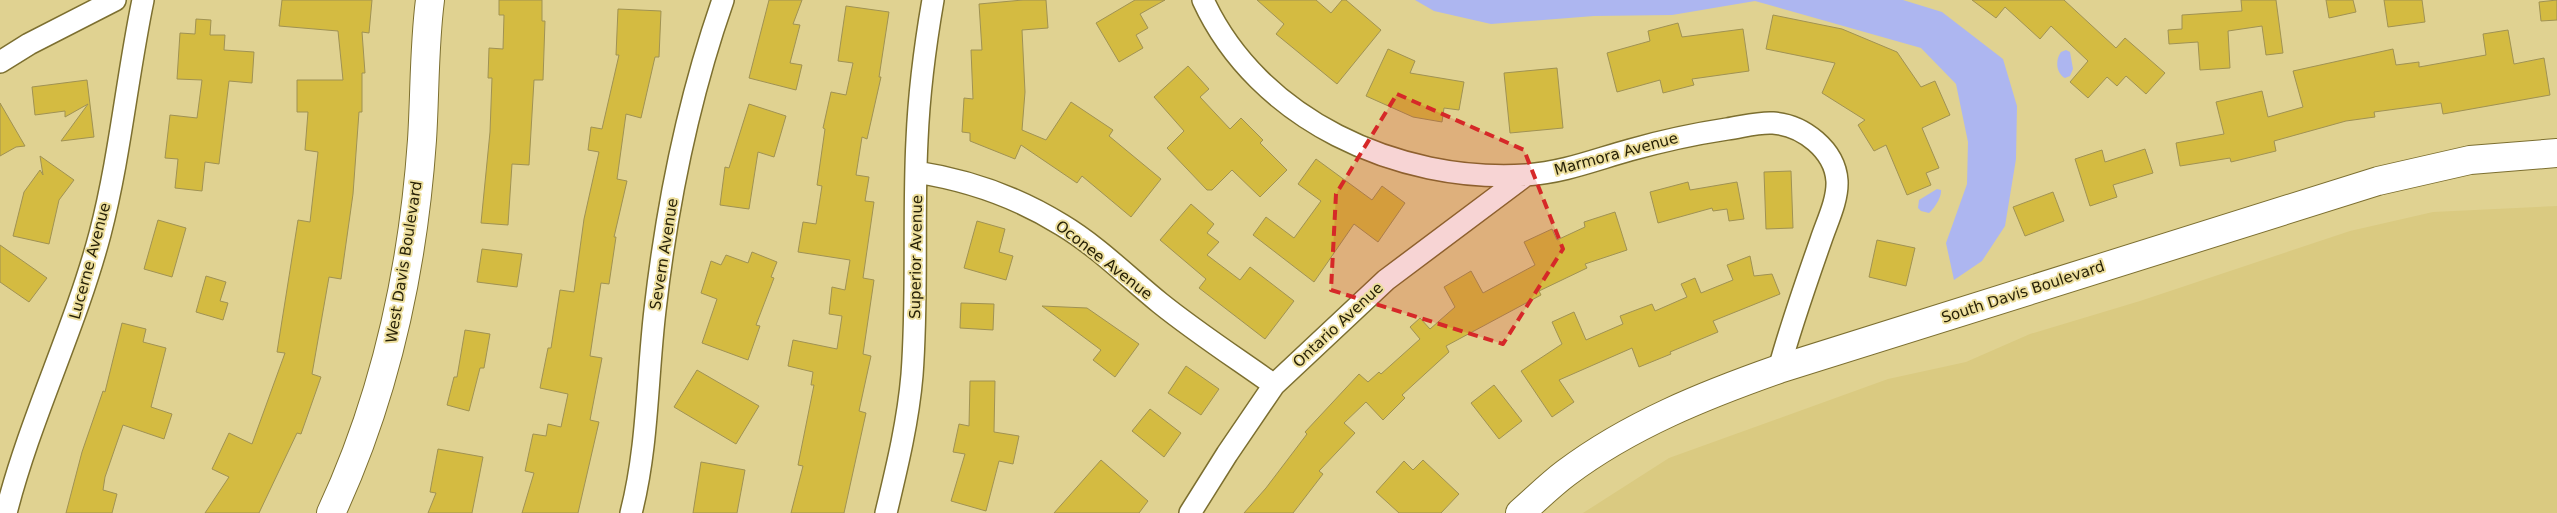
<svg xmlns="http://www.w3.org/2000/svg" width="2557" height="513" font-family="'DejaVu Sans',sans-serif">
<rect width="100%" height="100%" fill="#e0d291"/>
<path fill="#daca81" d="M2557,206v307h-974l86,-55 219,-79 78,-17 64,-28 110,-33 210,-70 83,-19z"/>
<path fill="#adb6f0" d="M1415,0h488l39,12 61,47 14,47 -1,53 -11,67 -23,35 -28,19 -8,-37 21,-59 1,-42 -12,-58 -35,-36 -166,-47 -83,14 -78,1 -103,8 -57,-13z
M2066,50l4,2 3,17 -3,7 -5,2c-9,-5 -10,-18 -4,-26z
M1937,189l4,1c1,7 -7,19 -12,23l-8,-2 -3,-3 1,-8z"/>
<path fill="#d4bb41" stroke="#a09253" d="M282,0h90l-3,33 -7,-1 3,41h-3v39h-3l-6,82 -12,85 -12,-2 -17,97 9,3 -20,57 -4,-1 -38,80h-54l24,-36 -17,-8 17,-36 23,11 33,-91 -8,-1 21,-132 12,2 8,-70 -13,-2 3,-38h-11v-32h46l-5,-49 -59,-5z
M499,0h43v21h3l-2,59h-9l-5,85 -17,-1 -4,61 -27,-2 9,-91 2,-54h-4l1,-30 14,1 1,-34h-5z
M769,0h33l-9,24 7,1 -10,38 12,2 -6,25 -47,-12z
M1023,0h23l2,28 -26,2 3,62 -3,38 24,10 25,-38 42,28 -4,6 52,43 -30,38 -49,-41 -5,7 -56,-38 -6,14 -45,-18v-8l-8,-1 2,-34 9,1 -2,-49h11l-3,-46z
M1135,0h30l-25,14 8,14 -12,7 7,13 -24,14 -23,-39z
M1257,0h59l15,13 11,-13h4l35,30 -44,54 -61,-50 8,-10z
M1972,0h92l52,48 9,-10 40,35 -19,21 -20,-18 -9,10 -10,-9 -19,21 -18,-16 18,-21 -37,-35 -11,13 -35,-32 -9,11z
M2241,0h35l7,53 -17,2 -4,-29 -34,5 2,37 -30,2 -2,-28 -29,2 -1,-14 14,-1v-14l60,-4z
M2326,0h27l3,12 -27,6z
M2384,0h38l3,22 -37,5z
M2557,0v20l-16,1 -2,-19z
M846,6l43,6 -10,65h2l-14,62 -5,-2 -6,38 13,2 -4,24 9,1 -11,76 11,2 -11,74 8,2 -12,55 7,2 -22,100h-53l12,-47 -5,-1 16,-80h-3l2,-13 -25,-6 5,-26 44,9 5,-33 -13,-2 3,-27 13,3 5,-30 -52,-8 5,-30 13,2 6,-38 -5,-1 8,-56 -2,-1 8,-36 15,3 7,-32 -15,-2z
M618,9l43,2 -2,46h-4l-14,61 -15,-4 -9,65 10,2 -13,56h2l-7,47 -8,-1 -11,73 12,2 -12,62 9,2 -21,91h-56l12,-40 -9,-2 8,-37 13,2 2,-12 13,3 7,-33 -28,-6 8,-40h3l9,-58 14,2 10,-73 15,-67 -11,-2 3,-23 11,2 17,-74h-3z
M1773,15l69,14 55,23 24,35 14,-6 15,34 -28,13 17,40 -13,5 5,12 -24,10 -21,-50 -12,6 -16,-26 7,-5 -43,-27 13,-30 -69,-14z
M196,19l15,1 -1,15h15l-1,15 30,2 -2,31 -23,-2 -10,83 -14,-2 -3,29 -27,-3 3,-29 -13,-1 5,-43 27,3 5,-38 -25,-1 3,-46 15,1z
M1678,23l4,14 61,-8 6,42 -57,8 2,6 -31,8 -3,-13 -43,12 -10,-39 43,-12 -2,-10z
M2508,30l6,34 30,-6 6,37 -107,19 -2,-11 -67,9 1,5 -29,4 -72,20 2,10 -45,11 -1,-4 -50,8 -4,-23 48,-9 -8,-32 46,-11 6,26 35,-10 -10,-36 100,-22 3,16 23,-3v5l67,-12 -3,-21z
M1388,49l27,12 -5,12 54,9 -5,28 -15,-2 -2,14 -29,-5 -47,-21z
M1188,66l21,23 -9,8 30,32 11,-11 22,22 -3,3 27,27 -27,27 -28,-27 -20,20h-5l-40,-42 17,-17 -30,-34z
M1557,68l6,60 -53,5 -6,-60z
M87,80l7,57 -33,4 27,-37 -23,13v-6l-30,4 -3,-28z
M0,103l25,43 -9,1 -16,9z
M749,104l37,12 -12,41 -16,-5 -9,57 -29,-4 5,-38 4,1z
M2145,149l8,24 -40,12 4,12 -27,9 -15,-47 27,-9 3,12z
M40,156l34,24 -15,20 -10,44 -36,-8 11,-44 16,-22 3,5z
M1316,159l56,41 10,-14 23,17 -27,39 -24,-18 -40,58 -61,-47 13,-18 28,21 27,-37 -23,-17z
M1791,171l2,57 -27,1 -2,-57z
M1688,182l2,8 47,-8 7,37 -15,2 -2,-12 -14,2 -1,-3 -54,15 -8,-31z
M2053,192l11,29 -39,15 -12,-29z
M1191,204l23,20 -7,9 12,9 -12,13 33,25 10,-13 44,34 -29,38 -66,-51 7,-9 -46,-39z
M1615,212l12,38 -42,14 2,4 -48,23 2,4 -95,51 3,6 -47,43 3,3 -22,22 -17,-18 -22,21 11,10 -36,38 4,3 -30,39h-49l22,-25 41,-54 -2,-2 54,-58 9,8 11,-10 2,2 39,-35 -10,-12 10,-9 10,11 25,-22 -11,-20 27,-16 12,22 52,-28 -11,-23 28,-13 5,11 28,-13 -1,-5z
M158,220l28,8 -14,49 -28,-8z
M977,221l28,8 -6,23 14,4 -7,24 -42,-12z
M1877,240l38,8 -9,38 -37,-9z
M0,245l47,33 -18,24 -29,-20z
M482,249l40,5 -5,33 -40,-5z
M752,252l25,10 -6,15 3,1 -18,47 4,1 -12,34 -46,-17 15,-44 -16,-6 10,-32 10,4 5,-10 22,8z
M1750,256l4,20 18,-2 8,20 -67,27 5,11 -48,20 1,2 -32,13 -7,-19 -73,32 15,22 -22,15 -31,-46 41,-27 -10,-22 22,-10 12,28 37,-16 -3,-8 32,-12 3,7 32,-14 -6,-13 14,-6 6,15 32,-13 -6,-15z
M206,276l20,6 -6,19 8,2 -5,17 -27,-8z
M961,303l33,1 -1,26 -33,-2z
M1042,306l45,2 52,36 -24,33 -22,-17 8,-10z
M122,323l24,6 -3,13 23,6 -15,59 21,7 -8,25 -41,-14 -18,52 -2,13 14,4 -5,19h-46l16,-61 21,-61 2,1z
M465,330l25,4 -6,34h-4l-11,43 -22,-6 7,-28h3z
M1186,366l33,23 -18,26 -33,-22z
M697,370l62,36 -23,38 -62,-37z
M970,381h25l-1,51 25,4 -6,28 -14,-3 -13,50 -35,-10 14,-47 -12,-2 6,-28 10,2z
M1494,385l28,36 -23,18 -28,-36z
M1150,409l31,24 -17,24 -32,-26z
M438,449l45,8 -11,56h-44l8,-20 -6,-1z
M1101,460l47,41 -9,12h-85z
M1423,460l36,34 -18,19h-42l-23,-21 28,-31 9,9z
M701,462l44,8 -8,43h-44z"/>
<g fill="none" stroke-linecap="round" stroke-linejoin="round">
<g stroke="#7c6f30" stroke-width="24">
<path id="street" d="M1203,0c55,120 195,183 323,175 39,-3 68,-15 104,-25 32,-9 64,-16 97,-21 15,-2 31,-7 46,-6 30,2 62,27 64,58 1,19 -10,41 -16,59 -15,43 -30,85 -42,129
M0,62l29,-18 86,-44
M916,172c52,8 101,25 146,53 35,21 66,52 98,78 36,29 76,55 114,82
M6,513c24,-95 69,-184 94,-279 20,-77 27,-157 43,-234
M631,513c17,-66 16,-135 24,-203 12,-105 33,-210 68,-310
M886,513c11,-46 22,-91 26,-138 6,-79 1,-157 5,-235 2,-47 8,-94 16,-140
M1190,513l37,-59 47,-69 112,-105 140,-105"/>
</g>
<g stroke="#7c6f30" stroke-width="30">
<path id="secondary" d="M331,513c55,-118 82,-244 91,-373 3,-47 2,-94 8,-140
M1520,513c15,-13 30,-28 46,-40 64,-48 139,-78 213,-104l599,-188 92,-21 87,-7"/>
</g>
<use href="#street" stroke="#fff" stroke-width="21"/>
<use href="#secondary" stroke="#fff" stroke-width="28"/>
</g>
<path fill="#d62828" fill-opacity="0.2" stroke="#d62828" stroke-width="4" stroke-dasharray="10 6" stroke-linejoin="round" d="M1397,94l127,56 39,99 -60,95 -172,-54 5,-96z"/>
<g text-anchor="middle" stroke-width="4" stroke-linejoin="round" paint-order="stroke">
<g font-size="15" fill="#272107" stroke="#eddf9e">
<text transform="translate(1616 154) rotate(-15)" y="5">Marmora Avenue</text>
<text transform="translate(664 254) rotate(-81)" y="5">Severn Avenue</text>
<text transform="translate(916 257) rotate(-89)" y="5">Superior Avenue</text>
<text transform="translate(1104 260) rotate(38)" y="5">Oconee Avenue</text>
<text transform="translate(90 261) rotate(-75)" y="5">Lucerne Avenue</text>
<text transform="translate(404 262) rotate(-81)" y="5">West Davis Boulevard</text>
<text transform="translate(2023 292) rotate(-18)" y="5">South Davis Boulevard</text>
<text transform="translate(1338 325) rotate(-43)" y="5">Ontario Avenue</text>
</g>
</g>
</svg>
